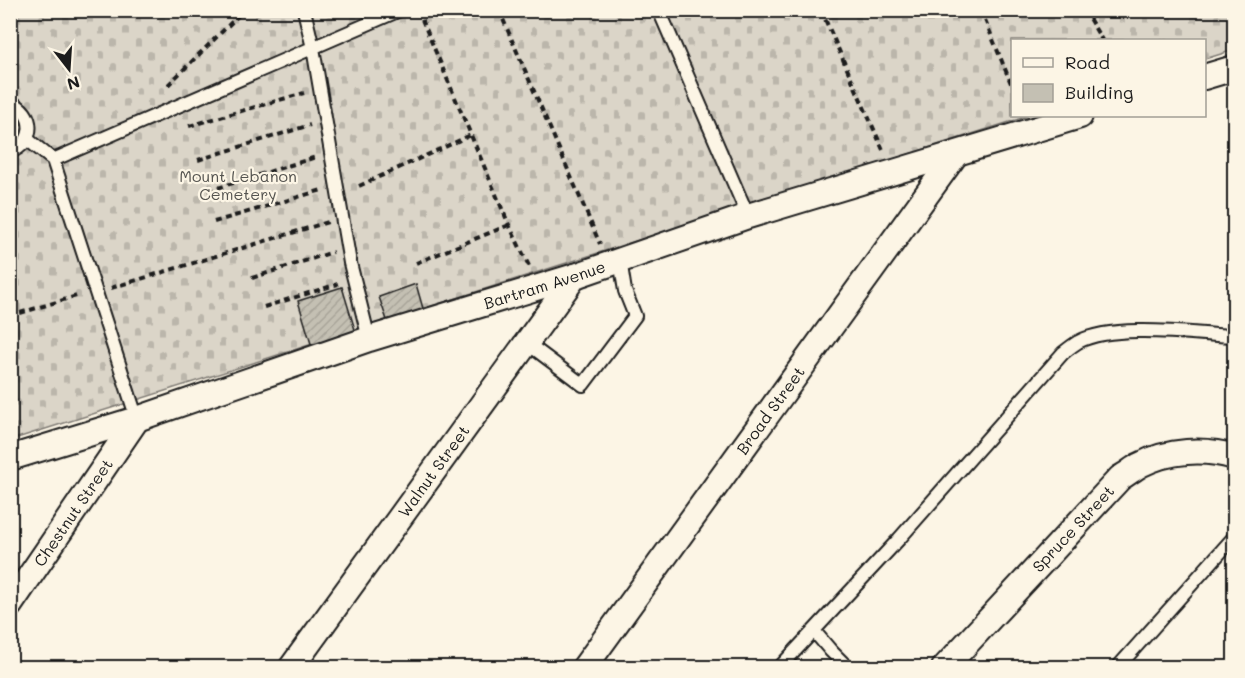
<svg xmlns="http://www.w3.org/2000/svg" width="1245" height="678" font-family="Mali,sans-serif">
<defs>
<pattern id="cemetery-stones" width="16" height="16" patternUnits="userSpaceOnUse" patternTransform="scale(1.5)"><rect width="16" height="16" fill="#dbd5c8"/><path d="M2 7V4a2 2 0 0 1 4 0v3zM10 15v-3a2 2 0 0 1 4 0v3z" fill="#bbb6ab"/></pattern>
<pattern id="building-hatch" width="6" height="6" patternUnits="userSpaceOnUse" patternTransform="scale(1.5)"><rect width="6" height="6" fill="#c4c0b3"/><path d="M-1 1l2-2M0 6l6-6M5 7l2-2" fill="none" stroke="#a8a499"/></pattern>
</defs>
<rect width="100%" height="100%" fill="#fcf5e5"/>
<filter id="ink" filterUnits="userSpaceOnUse"><feTurbulence type="fractalNoise" baseFrequency=".0167" numOctaves="2"/><feDisplacementMap in="SourceGraphic" scale="12" xChannelSelector="R" yChannelSelector="G"/><feConvolveMatrix kernelMatrix="1 2 1 2 8 2 1 2 1" color-interpolation-filters="sRGB"/></filter>
<g filter="url(#ink)">
<path fill="url(#cemetery-stones)" stroke="#7c7872" stroke-width="1.5" d="M11,11h1223v39l-29,9 -1,-19h-192v76h16l-1017,324z"/>
<path fill="url(#building-hatch)" stroke="#1c1c1c" stroke-width="1.5" d="M416,284l8,28 -36,11 -9,-26z
M342,287l14,46 -44,14 -14,-46z"/>
<g fill="none" stroke-linecap="round" stroke-linejoin="round">
<g stroke="#1c1c1c" stroke-width="16">
<path id="lane" d="M304,10l9,38 37,215 19,76
M659,10l89,206
M10,102c26,10 26,41 0,50
M27,139l26,21 84,259
M53,160l347,-150
M527,343l56,42 52,-69 -10,-25 -5,-31
M814,631l17,20 17,17
M779,668l120,-129 164,-186c5,-4 10,-8 15,-11 36,-19 115,-8 156,-6
M1117,668l117,-131"/>
</g>
<g stroke="#1c1c1c" stroke-width="28">
<g id="street">
<path d="M1204,77l30,-9"/>
<path id="s1" d="M10,458l127,-39 232,-80 206,-63 173,-60 332,-100"/>
<path id="s2" d="M10,605l127,-186"/>
<path id="s3" d="M291,668l284,-392"/>
<path id="s4" d="M584,668l372,-514"/>
<path id="s5" d="M944,668l176,-190c7,-4 13,-9 20,-13 28,-15 65,-17 94,-8"/>
</g>
</g>
<path stroke="#1c1c1c" stroke-width="4" stroke-dasharray="6 4.5" stroke-linecap="butt" d="M418,10l91,215 21,43
M499,10l101,234
M821,10l63,142
M981,10l31,76
M1084,10l18,30
M1088,18l11,-8
M168,85l76,-75
M189,126l115,-33
M198,160l112,-35
M359,186l112,-51
M208,191l108,-34
M214,222l108,-32
M416,263l93,-38
M252,278l81,-26
M111,288l217,-66
M264,307l74,-23
M10,316l70,-21"/>
<use href="#lane" stroke="#fcf5e5" stroke-width="12"/>
<use href="#street" stroke="#fcf5e5" stroke-width="24"/>
</g>
</g>
<g text-anchor="middle" stroke-width="4.5" stroke-linejoin="round" paint-order="stroke">
<g font-size="16" fill="#555450" stroke="#fcf5e5">
<text x="238" y="182">Mount Lebanon<tspan x="238" dy="18">Cemetery</tspan></text>
</g>
<g font-size="16" fill="#1c1c1c" stroke="#fcf5e5">
<text dy="6" stroke="none"><textPath href="#s1" startOffset="562">Bartram Avenue</textPath></text>
<text dy="6" stroke="none"><textPath href="#s4" startOffset="318">Broad Street</textPath></text>
<text dy="6" stroke="none"><textPath href="#s3" startOffset="243">Walnut Street</textPath></text>
<text dy="6" stroke="none"><textPath href="#s2" startOffset="112">Chestnut Street</textPath></text>
<text dy="6" stroke="none"><textPath href="#s5" startOffset="190">Spruce Street</textPath></text>
</g>
</g>
<rect width="1245" height="678" fill="none" stroke="#fcf5e5" stroke-width="36"/>
<rect x="18" y="18" width="1209" height="642" fill="none" stroke="#1c1c1c" stroke-width="2" filter="url(#ink)"/>
<rect x="1011" y="39" width="195" height="78" fill="#fcf5e5" stroke="#a29e95" stroke-width="1.5"/>
<rect x="1023" y="58" width="30" height="9" fill="#fcf5e5" stroke="#a29e95" stroke-width="1.5"/>
<text x="1065" y="69" font-size="18" fill="#1c1c1c">Road</text>
<rect x="1023" y="84" width="30" height="18" fill="#c4c0b3" stroke="#a29e95" stroke-width="1.5"/>
<text x="1065" y="99" font-size="18" fill="#1c1c1c">Building</text>
<g transform="translate(69 69) rotate(163)" stroke="#fcf5e5" stroke-width="4.5" paint-order="stroke">
<path d="M0-4.5L10 22L0 15L-10 22Z" fill="#1c1c1c"/>
<text y="-9" font-size="16" font-weight="bold" text-anchor="middle" fill="#1c1c1c">N</text>
</g>
</svg>
